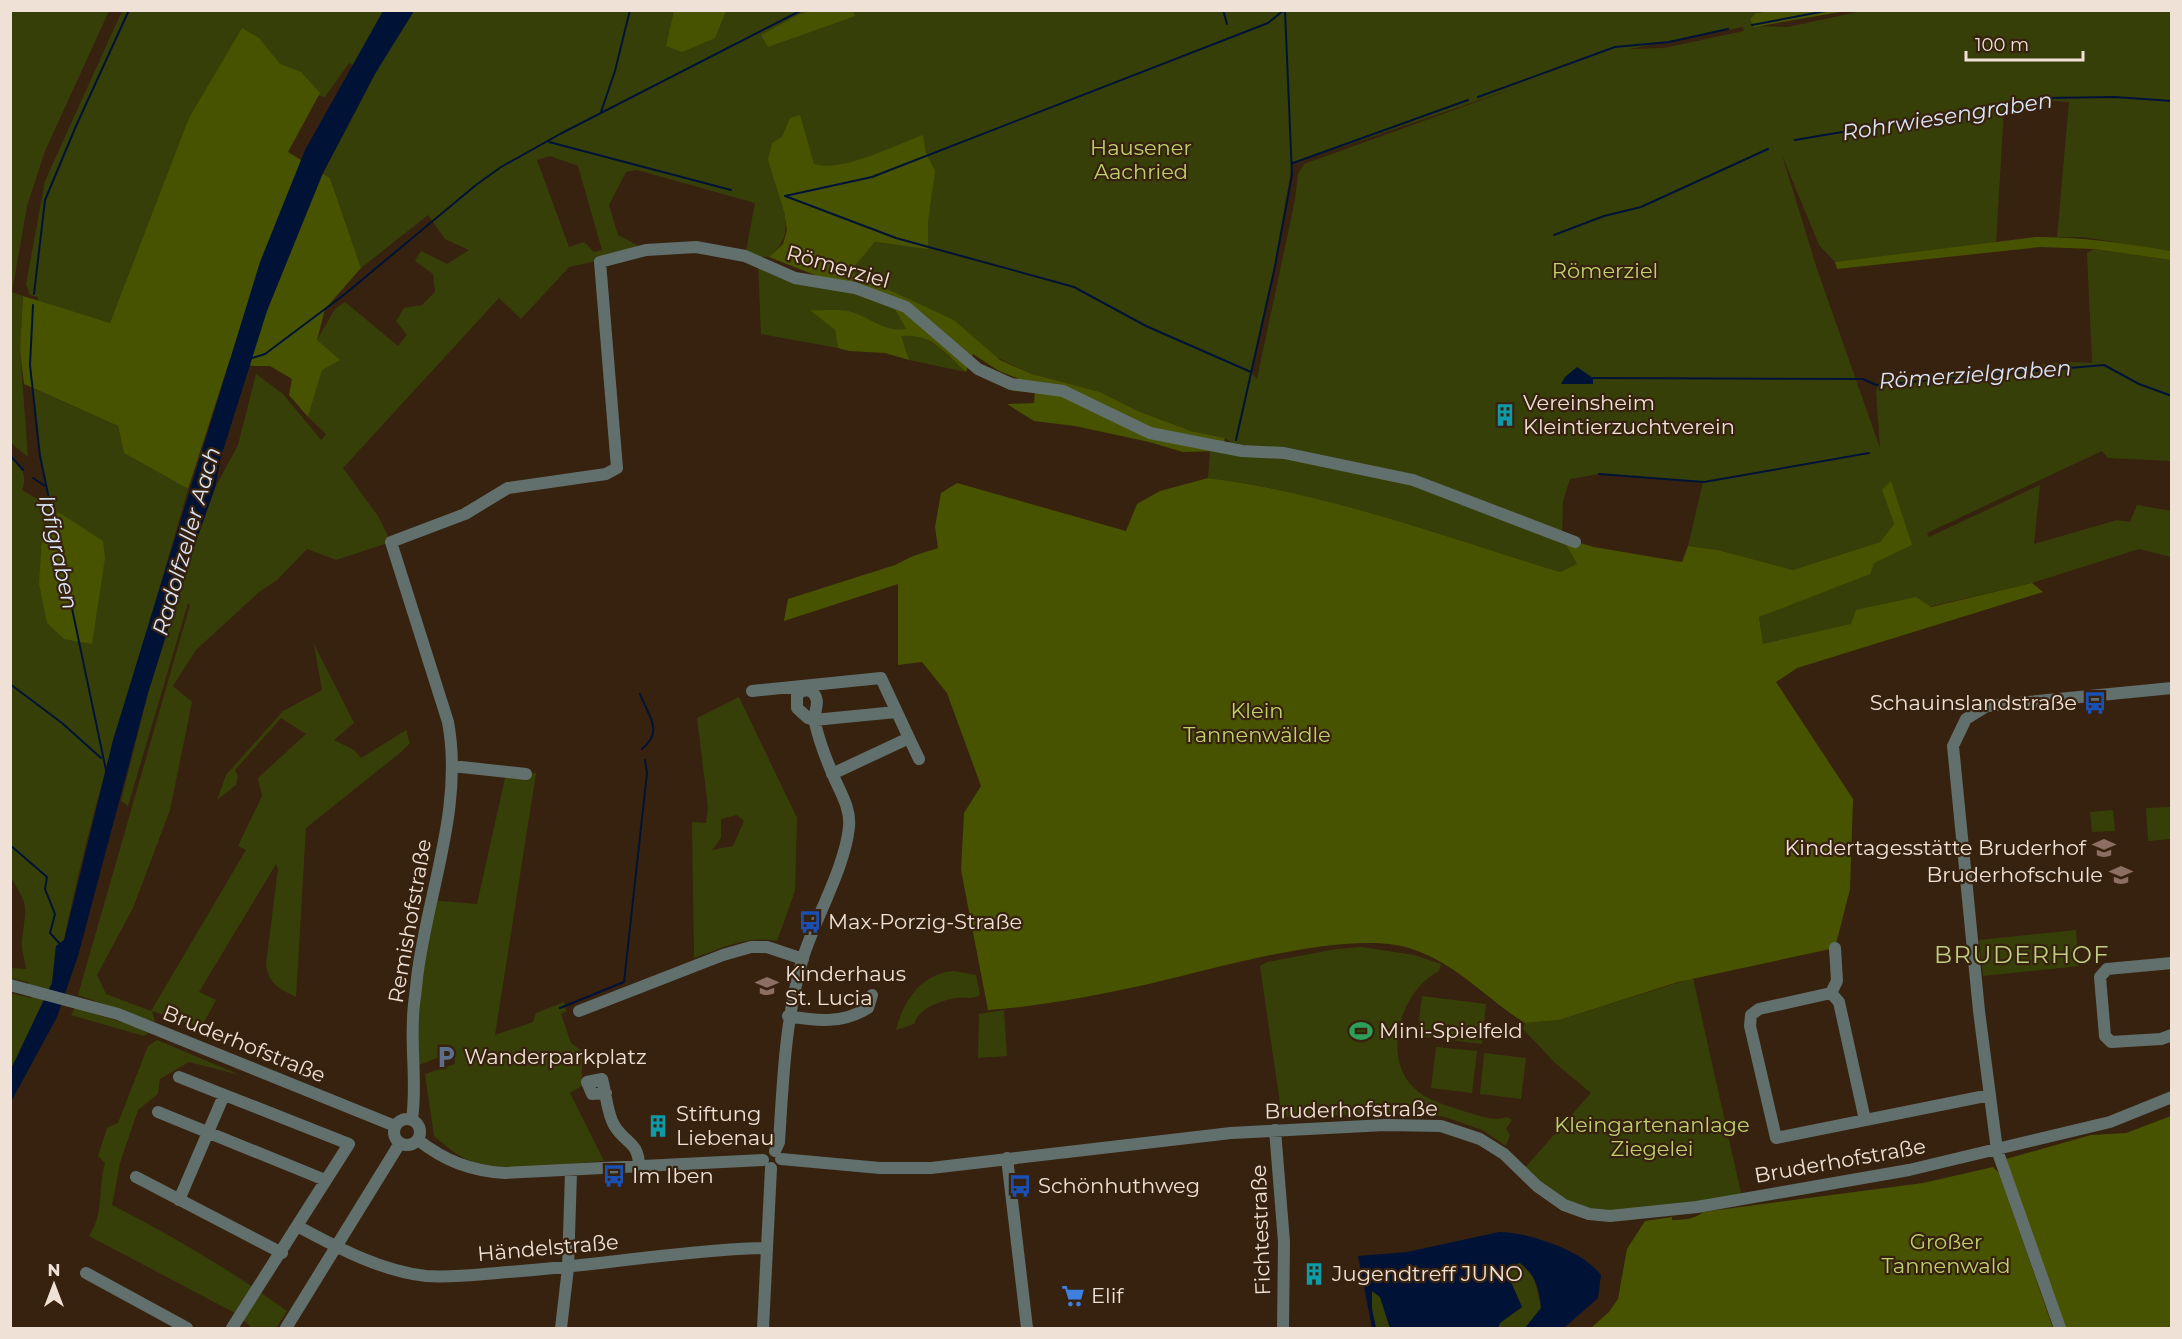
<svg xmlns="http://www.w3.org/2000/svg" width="2182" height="1339" font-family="Montserrat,sans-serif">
<rect width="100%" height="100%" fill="#37220f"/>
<path fill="#373f09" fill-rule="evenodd" d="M1772,10l-16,3 -2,13 34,1 78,-17 305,1v240l-88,-14h-26l12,-135 -16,-1 -49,9 -8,133 -161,19 -16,-17 -37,-90 35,114 63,179 -4,-56 4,-14 189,-16 23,1 -5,-110 7,-4 77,11v201l-63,-3 -6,-7 -175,82 2,4 111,-52 -6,59 83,-24 13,2 7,-17 34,6v46l-32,-8 -107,34 -269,62 -4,-28 152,-72 -29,-55 12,34 -14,18 -87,28 -75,-20 -30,-4 15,-64 -104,-8 -29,5 -7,22 -1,37 15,26 -17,8c-115,-35 -232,-79 -352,-94l2,-28h31l-16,-12 -34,-7 -53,-20 -38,-19 -68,-18 -36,-17 -42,-37 -89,-39 -15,-9 25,-30 20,3 -111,-33c4,21 1,30 -15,45l-24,-1 10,-53 -118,-33 -11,2 -17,33 9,30 28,15 -77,17 -48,52 -22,-21 -156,170 35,48 13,26 -55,18 -29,-11 -30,31 -18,12 -63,58 -23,36 19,16 -22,108 -37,98 -36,67 9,19 45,17 95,-161 -8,-4 24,-50 -4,-18 48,-44 -25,-16 -46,52 3,6 -2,9 -19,15 9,-25 57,-64 39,-21 -8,-46 40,79 -20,17 20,10 7,8 45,-28 4,13 -9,9 -95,76 -10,169c-17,-8 -28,-14 -30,-33l12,-95 -2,-5 -77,128 17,8 -15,28 -49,-17 3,11 -77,-27 112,-390 -2,-2 -60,203 -7,-5 27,-108 46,-146 21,-59 23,-43 18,-71 27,20 38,46 5,-6 -18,-17 14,-48 -5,-29 18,-31 10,-7 53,44 9,-11 -11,-14 8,-13 18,-3 13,-13 -2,-18 -18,-13 6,-10 26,13 22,-14 -24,-11 -17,-24 -67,53 -31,-90 -7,-5 52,-99 -26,-11 -24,34 -5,-1 -81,-61 -129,288 -72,-20v-6l-8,-2 -4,-11 19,-103 77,-170zM1743,27l1,4 -80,17 -35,1zM1518,87l-214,77 -6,10 -3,26 -38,179 -6,-7 23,-101 18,-107zM550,156l28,10 24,84 -8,2 -10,-10 -15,5 -32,-87z
M10,11h99l-64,140 -18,55 -15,86 11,4 -3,54 8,107 -18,-15z
M758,263l97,25 38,18 13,23 32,17 28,26 -57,-12 -90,-49 -8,-1 24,20 3,18 -77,-14z
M32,388l86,38 6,27 64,36c-42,150 -93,298 -124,451l-8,6 -4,37 -41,86v-76l20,5 -3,-16 -17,-4v-10l15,1c-1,-9 -5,-20 -4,-29 4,-35 8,-32 -12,-64l1,-421c10,12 17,19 11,35l27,16 -9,-50z
M739,697l58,121 -2,73 -18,50c-30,-6 -55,7 -83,17l-2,-136 14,1 2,-16 -11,-89zM737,815l7,6 -11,25 -21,4 9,-12v-19z
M536,773l-41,262 38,-13 3,-9 28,-11 2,9 -5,3 10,29 11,8v35l-12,7 34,68c-41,3 -91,12 -131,1 -15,-5 -27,-16 -39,-26l-9,-62 30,-10 -1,-13 -40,16 16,-167 47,4 29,-130z
M2171,807v32l-23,2 -2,-33z
M2113,810l2,21 -23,1 -2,-20z
M2076,930l3,36 -96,10 -4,-36z
M1362,947l52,8 27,9 -2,7c-37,18 -58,84 -26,116 13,13 32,18 50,24 15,4 29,11 44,6l5,3 -6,9 4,6 -4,11 -24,-16 -40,-14 -28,-3 -132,4 -22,-151 7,-4 69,-13z
M954,971l22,4 4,20c-8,5 -15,2 -23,3 -16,2 -38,10 -43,26l-18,6c7,-29 26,-57 58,-59z
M1693,978l49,220 -104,16 -74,-9 -41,-35 68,-77 -36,-30 -32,-34 2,-6 34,-3z
M1422,996l64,8 -4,40 -65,-8z
M75,1008l56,17 17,8 -4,3 -73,-21z
M1004,1010l3,46 -29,2 1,-44z
M157,1040l83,35 -51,-13 -29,17 -2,15 -20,16 -18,53 -8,42c61,31 120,66 175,106l-11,17h-24l-17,-15 -146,-77c16,-24 8,-45 16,-73l-7,-7 9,-28 11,-5 30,-77z
M1436,1047l41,4 -5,42 -41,-5z
M1484,1053l42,5 -5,41 -41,-5z
M1520,1263l14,14 7,31 -16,20h-27l1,-5 23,-16 -16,-36 1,-4z
M1371,1290l9,7 10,31h-14l-4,-19z"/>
<path fill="#485300" d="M812,10l41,1 2,5 -87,31 -7,-12 37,-20z
M674,11v-1l52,1 -11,27 -33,14 -16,-6z
M1772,11v-1l74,1 -92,16 -4,-8 6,-6z
M242,28l17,10 21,26 21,8 19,21 -32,59 42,26 31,90 -36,41 -8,31 23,20 -18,10 -14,47 -19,-22 3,-16 -22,-13h-17l-23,-7 -42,130 -64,-36 -6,-27 -94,-42 -4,-34 3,-54 87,27 79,-205z
M800,115l14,49c28,9 81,-19 109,-29l3,18 9,18 -7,50v28l-53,-7 -25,30 104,48 46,40 32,14 68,18 38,19 53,20 34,7 -4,13 -38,1 -34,-10 -74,-16 -41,-5 -27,-17 27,-1 1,-11 -23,-1 7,-12 -20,-8 -26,-17 -7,18c-21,-19 -34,-39 -65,-36l8,24 -24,-7 -36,-2 -11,-3 -3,-18 -25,-20c12,1 26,-1 38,1 20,5 37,22 58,18l-13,-23 -124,-49 14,-13 4,-14 -3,-19 -16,-51 4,-17 10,-6 8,-19z
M2035,237c46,0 90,6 136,14v9l-77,-11 -54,-2 -203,22 -2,-7z
M1208,478c120,15 237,59 352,94l17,-8 -15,-26 32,9 88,15 6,-16 30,4 75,20 87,-28 14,-18 -12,-34 9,-9 21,64 -38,18 -4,11 -111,43 4,27 88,-20 5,-14 60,-13 15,10 101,-24 11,9 -246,76 -21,14 77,117 -3,90 -15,59 -157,34 -119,38 -34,3c-40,-25 -66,-58 -113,-74 -61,-21 -194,19 -259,34 -54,12 -109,23 -165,27l-27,-140 3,-57 17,-27 -34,-93 -25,-31 -24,3v-81l-114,37 4,-22 107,-34 18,-9 25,-8 -3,-21 6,-34 16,-10 169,48 11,-27 23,-13z
M58,512l45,29 2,17 -13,86 -28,-5 -17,-16 -8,-40 3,-44z
M2171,1116v212h-107l-58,-169 85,-24 35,-2z
M1993,1167l6,6 54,155h-462l18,-16 9,-13 9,-50 18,-28 27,-4v3c10,0 24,-1 31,-8l220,-29z"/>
<path fill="#001337" d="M383,11h31l-39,63 -52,99 -56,138 -46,146 -6,31 -21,59 -46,146 -70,263 -21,61 -46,85v-33l41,-86 4,-37 8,-6 49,-200 147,-478 45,-112z
M1577,367l16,11v6h-32l4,-7z
M1499,1232c29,0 85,19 102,43l-3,23 -34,30h-39l16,-20c-1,-18 -6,-34 -21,-45l-13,4 -1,4 16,36 -22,16 -2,5h-108l-10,-31 -8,-6v18l4,19h-4l-14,-72 49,-4z"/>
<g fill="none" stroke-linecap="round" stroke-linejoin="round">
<path stroke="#001337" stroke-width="2" d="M1223,10l4,14
M1752,25l79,-15
M1478,97l137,-50 54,-5 59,-13
M601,112l14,-41 15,-61
M1795,140l248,-42 72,-1 57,4
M549,142l182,48
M1293,163l175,-63
M785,196l87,-19 396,-154 16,-13
M785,196l111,42 178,49 72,39 105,46
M1554,235l50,-19 37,-9 127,-58
M34,294l11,-94 31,-74 53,-116
M33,305l-3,60 10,91 67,319
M249,359l16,-5 80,-60 131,-109 25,-18 59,-33 242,-124
M1593,378l270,1 13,6 228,-20 35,19 33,12
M1236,440l38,-169 18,-96 -7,-164
M10,455l13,15
M1599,474l105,8 165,-29
M33,478l12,8
M10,684l52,39 39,35
M640,694c9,23 24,37 2,55
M10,845l37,32 -2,12 10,25 -5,19 11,12
M560,1008l64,-26 23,-209 -2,-13"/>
<path stroke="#61706d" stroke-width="12" d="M752,691l129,-13 28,60 -77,36
M909,738l10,21
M452,766l74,8
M1835,948l2,33 -6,12 -72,16 -8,6 -1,11 26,112 214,-43
M2172,963l-65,6 -7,8 5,59 6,6 50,-3 11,-4
M10,985l108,29 277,112
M1831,993l8,9 26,118
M579,1011l144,-56 28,-8h16l36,12
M788,1016c29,5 54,8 80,-8l4,-13
M179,1077l170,67 -117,184
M606,1093l-14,1 -5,-12 15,-3c4,14 5,34 12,46 11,19 25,16 25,42
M158,1112l167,68
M394 1132a13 13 0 1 1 26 0a13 13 0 1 1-26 0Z
M412,1119c5,-33 -1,-66 1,-100 0,-13 3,-27 4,-41 10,-84 47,-170 31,-256l-57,-180 74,-28 43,-26 98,-14 11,-6 -17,-206 46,-12 50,-3 49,9 50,22 60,10 51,19 72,62 33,15 52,7 87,42 92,18 42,2 129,27 162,62
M1275,1130l9,112 -1,86
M418,1140c27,21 53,31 87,33l258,-13
M775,1151l4,-9c4,-61 6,-121 23,-181 12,-41 43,-93 47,-134 2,-19 -9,-35 -16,-52 -7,-16 -14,-35 -18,-52 -3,-12 9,-22 -5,-33l-8,1 -5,4v13l11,10 6,2 82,-8
M1007,1158l20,170
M781,1159l99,9h51l300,-35 154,-8 56,1 39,13 24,15 33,32 27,19 25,9 21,2 87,-9 212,-37 201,-48 62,-25
M136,1177l146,76
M179,1200l45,-105
M299,1227c39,21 82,44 127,49 27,2 55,-2 82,-4 87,-6 173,-22 259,-24
M86,1273l101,55
M286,1328l114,-185
M561,1328l7,-60 3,-96
M763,1328l8,-160
M2060,1328l-63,-178 -18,-139 -26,-265 13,-27 21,-13 185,-18"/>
</g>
<defs>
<g id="building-bare" transform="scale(1.8)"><path d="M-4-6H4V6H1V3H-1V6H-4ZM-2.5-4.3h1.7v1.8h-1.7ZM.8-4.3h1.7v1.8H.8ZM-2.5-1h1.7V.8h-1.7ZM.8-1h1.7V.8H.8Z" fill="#0f9aa8" stroke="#37220f" stroke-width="2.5" paint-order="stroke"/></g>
<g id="bus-bare" transform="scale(1.8)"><path d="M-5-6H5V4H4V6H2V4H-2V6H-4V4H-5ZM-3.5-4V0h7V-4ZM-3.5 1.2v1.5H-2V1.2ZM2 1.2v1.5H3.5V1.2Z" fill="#1a4fb4" stroke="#37220f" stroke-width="2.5" paint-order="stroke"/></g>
<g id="school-bare" transform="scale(1.8)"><path d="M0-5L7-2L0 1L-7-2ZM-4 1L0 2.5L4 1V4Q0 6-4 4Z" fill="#8d6e63" stroke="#37220f" stroke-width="2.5" paint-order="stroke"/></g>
<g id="stadium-bare" transform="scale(1.8)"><path d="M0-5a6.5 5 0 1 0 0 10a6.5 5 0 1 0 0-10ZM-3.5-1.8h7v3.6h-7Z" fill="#2e9e5b" stroke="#37220f" stroke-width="2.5" paint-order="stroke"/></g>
<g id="parking-bare" transform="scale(1.8)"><path d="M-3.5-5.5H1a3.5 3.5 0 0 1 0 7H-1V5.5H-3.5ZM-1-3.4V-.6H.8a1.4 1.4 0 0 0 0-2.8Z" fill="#5c6f8a" stroke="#37220f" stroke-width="2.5" paint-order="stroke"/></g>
<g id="supermarket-bare" transform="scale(1.8)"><path d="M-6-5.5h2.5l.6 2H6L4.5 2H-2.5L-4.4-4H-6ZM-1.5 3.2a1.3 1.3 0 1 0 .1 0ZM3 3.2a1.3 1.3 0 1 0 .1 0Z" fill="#3f7fe0" stroke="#37220f" stroke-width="2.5" paint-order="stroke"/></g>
</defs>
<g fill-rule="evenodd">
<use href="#building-bare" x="1505" y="415"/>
<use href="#bus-bare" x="2095" y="703"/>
<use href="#school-bare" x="2104" y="848"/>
<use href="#school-bare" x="2121" y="875"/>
<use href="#bus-bare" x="810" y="922"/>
<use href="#school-bare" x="767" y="986"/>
<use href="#stadium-bare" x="1361" y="1031"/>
<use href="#parking-bare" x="446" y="1057"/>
<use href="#building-bare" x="658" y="1126"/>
<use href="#bus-bare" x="614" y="1176"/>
<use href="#bus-bare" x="1020" y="1186"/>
<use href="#building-bare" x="1314" y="1274"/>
<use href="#supermarket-bare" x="1073" y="1296"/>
</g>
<g text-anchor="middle" stroke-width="4.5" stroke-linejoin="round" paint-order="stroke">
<g font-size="21" fill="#bed16d" stroke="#37220f">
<text x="1141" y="155">Hausener<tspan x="1141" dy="24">Aachried</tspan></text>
<text x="1605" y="278">Römerziel</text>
<text x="1257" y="718">Klein<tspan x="1257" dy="24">Tannenwäldle</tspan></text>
<text x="1652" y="1132">Kleingartenanlage<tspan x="1652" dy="24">Ziegelei</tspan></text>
<text x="1946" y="1249">Großer<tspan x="1946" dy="24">Tannenwald</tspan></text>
</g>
<g font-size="21" fill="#efe1d6" stroke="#37220f">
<text transform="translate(838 267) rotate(16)" y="7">Römerziel</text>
<text transform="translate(410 921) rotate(-80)" y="7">Remishofstraße</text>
<text transform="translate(244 1044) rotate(22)" y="7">Bruderhofstraße</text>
<text transform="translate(1351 1110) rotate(-1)" y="7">Bruderhofstraße</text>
<text transform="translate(1840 1161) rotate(-10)" y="7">Bruderhofstraße</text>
<text transform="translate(1261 1230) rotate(-92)" y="7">Fichtestraße</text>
<text transform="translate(548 1248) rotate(-5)" y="7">Händelstraße</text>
</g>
<g font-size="21" fill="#efe1d6" stroke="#37220f" text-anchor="start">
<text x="1523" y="410">Vereinsheim<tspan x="1523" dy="24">Kleintierzuchtverein</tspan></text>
<text x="2077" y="710" text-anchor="end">Schauinslandstraße</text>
<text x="2086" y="855" text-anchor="end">Kindertagesstätte Bruderhof</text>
<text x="2103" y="882" text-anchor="end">Bruderhofschule</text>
<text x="828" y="929">Max-Porzig-Straße</text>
<text x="785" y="981">Kinderhaus<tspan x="785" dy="24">St. Lucia</tspan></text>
<text x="1379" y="1038">Mini-Spielfeld</text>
<text x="464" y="1064">Wanderparkplatz</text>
<text x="676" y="1121">Stiftung<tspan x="676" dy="24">Liebenau</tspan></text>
<text x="632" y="1183">Im Iben</text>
<text x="1038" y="1193">Schönhuthweg</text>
<text x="1332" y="1281">Jugendtreff JUNO</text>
<text x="1091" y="1303">Elif</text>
</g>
<g font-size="22" font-style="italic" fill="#dae5f6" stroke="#37220f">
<text transform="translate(1947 116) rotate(-9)" y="8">Rohrwiesengraben</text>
<text transform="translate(1975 374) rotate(-4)" y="8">Römerzielgraben</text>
<text transform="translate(186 541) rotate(-74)" y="8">Radolfzeller Aach</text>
<text transform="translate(59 552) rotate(78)" y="8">Ipfigraben</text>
</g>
<g font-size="24" letter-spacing="1.5" fill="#becd81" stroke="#37220f">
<text x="2022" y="963">BRUDERHOF</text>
</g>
</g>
<rect width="2182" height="1339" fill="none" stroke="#efe1d6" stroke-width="24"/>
<g transform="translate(54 1285)" stroke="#37220f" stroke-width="4.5" paint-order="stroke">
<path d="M0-4.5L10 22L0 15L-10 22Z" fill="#efe1d6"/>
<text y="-9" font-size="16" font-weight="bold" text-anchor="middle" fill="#efe1d6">N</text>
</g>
<path d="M1966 51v9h117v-9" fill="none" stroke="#efe1d6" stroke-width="3"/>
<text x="1975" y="51" font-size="18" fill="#efe1d6" stroke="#37220f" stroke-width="4.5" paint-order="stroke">100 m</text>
</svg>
